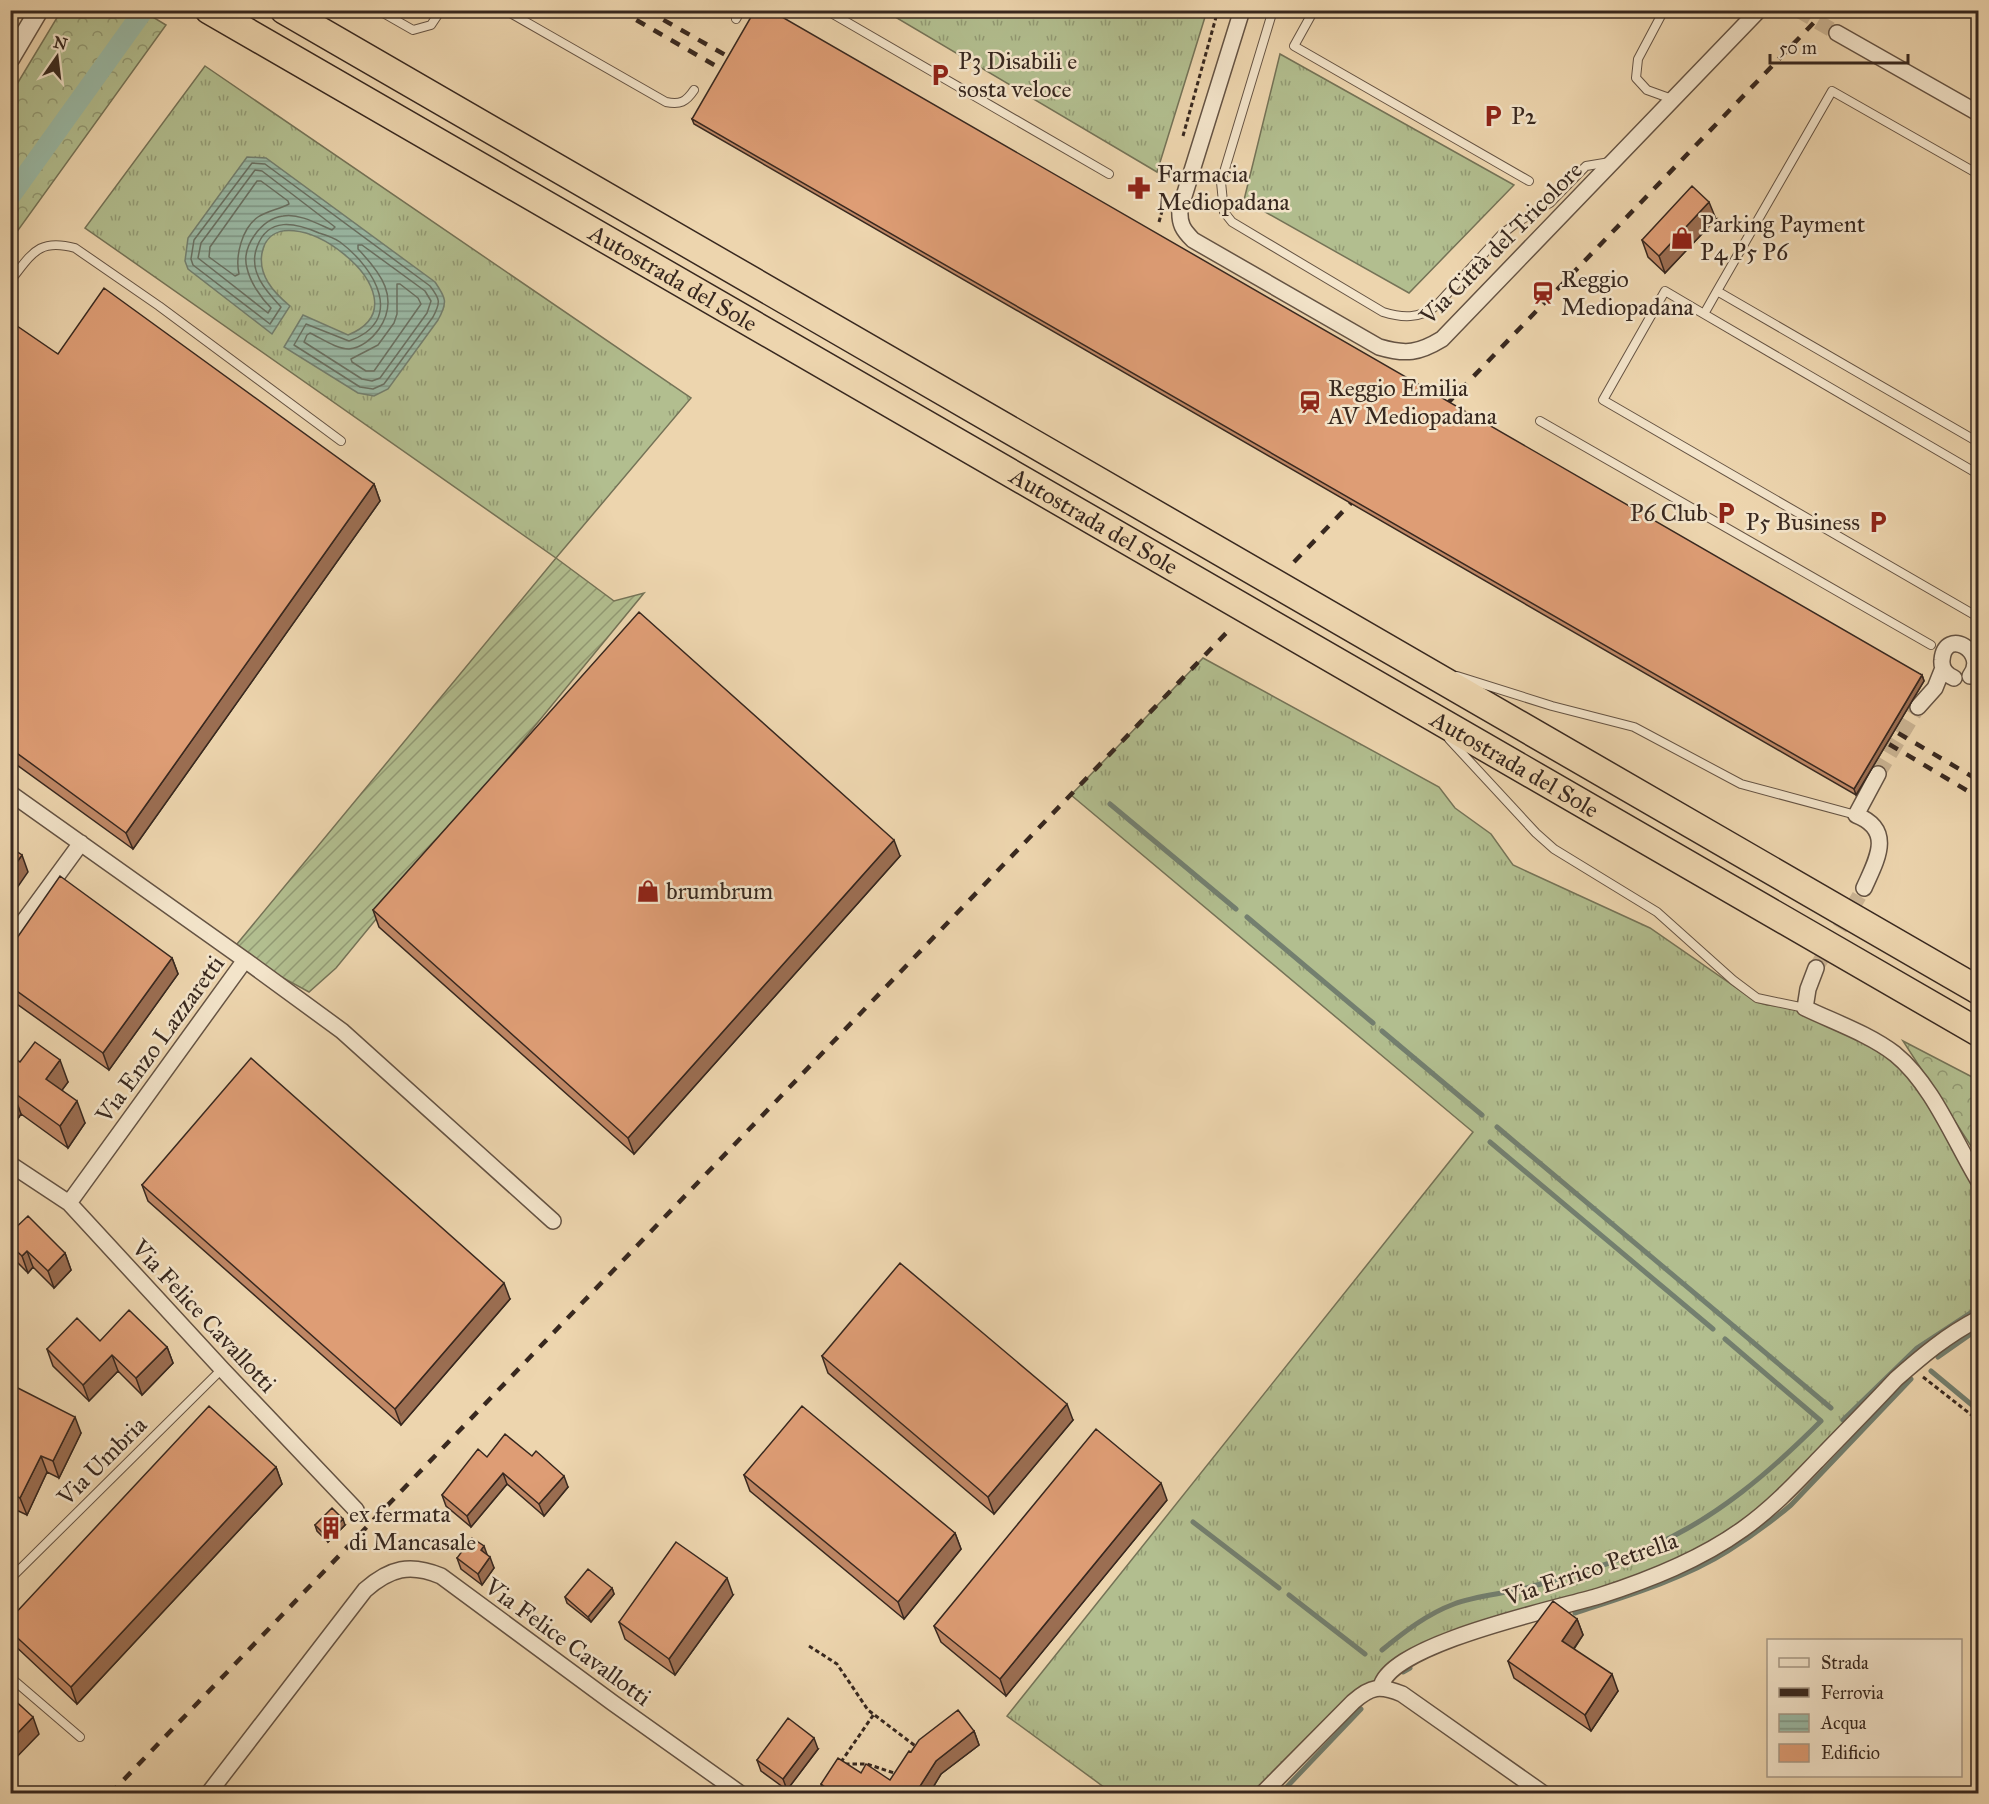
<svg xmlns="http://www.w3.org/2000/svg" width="1989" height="1804" font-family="'IM FELL Great Primer',serif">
<defs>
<pattern id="grass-tufts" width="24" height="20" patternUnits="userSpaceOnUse" patternTransform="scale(1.5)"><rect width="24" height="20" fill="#b2be8f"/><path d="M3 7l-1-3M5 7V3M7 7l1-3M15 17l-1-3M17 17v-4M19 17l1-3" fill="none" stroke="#929a74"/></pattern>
<pattern id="forest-crowns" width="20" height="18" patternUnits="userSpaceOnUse" patternTransform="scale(1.5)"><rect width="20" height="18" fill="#b2be8f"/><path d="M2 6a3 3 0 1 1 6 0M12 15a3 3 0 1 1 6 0" fill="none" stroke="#929a74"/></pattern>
<pattern id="garden-furrows" width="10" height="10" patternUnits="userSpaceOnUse" patternTransform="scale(1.5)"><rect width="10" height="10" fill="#b2be8f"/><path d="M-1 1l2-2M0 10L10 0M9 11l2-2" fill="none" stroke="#929a74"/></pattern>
<pattern id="water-rules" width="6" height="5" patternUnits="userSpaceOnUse" patternTransform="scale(1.5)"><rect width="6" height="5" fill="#9ab9a5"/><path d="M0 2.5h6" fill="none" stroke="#7f9686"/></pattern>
</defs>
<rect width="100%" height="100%" fill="#edd5ae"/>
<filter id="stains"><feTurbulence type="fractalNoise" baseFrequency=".00333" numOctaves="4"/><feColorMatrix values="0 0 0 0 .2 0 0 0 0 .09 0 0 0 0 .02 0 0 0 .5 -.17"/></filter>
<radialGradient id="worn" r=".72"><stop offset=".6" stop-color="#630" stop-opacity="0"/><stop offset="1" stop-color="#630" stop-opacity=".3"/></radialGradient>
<path fill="url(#grass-tufts)" stroke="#757357" stroke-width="1.5" d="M1193,10l12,7 -48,155 -272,-161z
M1280,54l234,131 -105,108 -165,-93z
M205,66l486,332 -135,160 -471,-330z
M1203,658l236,129 16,21 36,26 22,31 137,63 107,74 10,3 38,3 88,45 85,127v139l-9,5 -248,220 -312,115 -147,134h-150l-105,-77 466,-584 -402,-337z"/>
<path fill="url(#forest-crowns)" stroke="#757357" stroke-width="1.5" d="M61,11h82l23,14 -155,215v-146z
M1903,1041l75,39v77z"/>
<path fill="url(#garden-furrows)" stroke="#757357" stroke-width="1.5" d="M556,558l58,43 30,-8 -308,375 -27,24 -77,-42z"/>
<path fill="url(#water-rules)" stroke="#737f6f" stroke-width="1.5" d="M247,157l19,1 169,124c11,16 13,20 3,38l-50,69 -14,7 -16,-3 -74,-46 19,-32 45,20c89,-36 -72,-153 -86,-82 -4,22 11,39 28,53l-18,28 -84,-65 -3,-8 3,-23z"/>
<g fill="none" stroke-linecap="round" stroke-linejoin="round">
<path stroke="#697062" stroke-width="1.5" d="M252,163l13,1 165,122c10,13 11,16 3,31l-49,67 -11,5 -13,-2 -66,-42 12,-21 43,17c57,-20 26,-73 -9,-99 -6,-4 -14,-7 -21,-9 -23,-10 -51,-17 -62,14 -9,24 8,43 24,60l-11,17 -77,-59 -2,-6 3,-19z
M255,170l7,1 73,56 -3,3c-14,-6 -33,-17 -49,-14 -22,3 -42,31 -36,52 3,14 14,30 24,40l-3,5 -70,-55 3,-15z
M257,181h4l27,20 1,3c-9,5 -22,7 -31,13 -16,11 -23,39 -19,57l-4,2 -26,-19 1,-10z
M358,245h4l63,46 6,10 -4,12 -47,65 -8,3 -10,-2 -58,-37 3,-7 3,-2c11,5 26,16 39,16 12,-1 23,-10 30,-20 21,-31 2,-56 -21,-80z
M397,284h3l18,14 3,6 -47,67h-8l-14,-9 -1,-3 27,-14 16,-22 3,-9z"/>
<path stroke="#737f6f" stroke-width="5" d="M1110,804l126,105
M1247,917l126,106
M1382,1031l100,84
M1497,1127l334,281
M1490,1142l223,187
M1938,1357l40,-28
M1931,1371l47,39
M1843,1420l74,-72 61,-40
M1193,1522l86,66
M1289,1595l76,59
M1575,1613c49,-16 109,-34 153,-62 22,-14 43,-29 63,-46l120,-126
M1382,1650c22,-18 45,-36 72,-46 24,-9 51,-10 76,-17 40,-11 82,-23 120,-40 66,-28 121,-76 171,-126l-96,-82
M1403,1672l7,-4
M1280,1794l81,-85"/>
<path stroke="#9ab9a5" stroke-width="20" d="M10,197l134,-187"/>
<path stroke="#c9b291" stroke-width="15" stroke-dasharray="15 8" stroke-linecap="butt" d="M1798,10l39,23
M1878,774l40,-67
M1816,968l48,-80"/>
<g stroke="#655343" stroke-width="10">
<path id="service" d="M378,10l35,20 18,-5 10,-15
M505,10l161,92c14,3 20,0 28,-12
M826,10l283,164
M1273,10l-52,172 3,30 8,10 151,90c19,6 36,7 53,-6l65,-71 15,-12 34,-20 36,-37 24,-4
M1314,10l-20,36 235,135
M1664,10l-26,49 -2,19 11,12 25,9
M736,19l5,-9
M1978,174l-146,-83 -115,200 261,151
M10,281c22,-27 28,-43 65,-33l84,58 182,135
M1717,291l-13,23 -39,-23 -62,109 375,217
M1704,314l274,160
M1540,421l391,224
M1457,676l95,30 82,21 107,57 115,31
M1449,739l87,94 18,16 103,63 76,68 24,18 48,10
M10,1579l212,-210
M10,1677l70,60"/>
</g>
<g stroke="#655343" stroke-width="18">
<path id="minor" d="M1242,10l-62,199c-1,15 3,21 13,31l186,107c27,8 40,6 63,-8l317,-329
M1837,33l141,80
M1954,678c-7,-3 -13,-9 -12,-18 3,-34 47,-8 28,16
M1918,707l17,-19 8,-20
M10,793l235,167 -176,243
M1864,888c12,-27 31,-58 -8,-73l22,-41
M10,940l71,-97
M245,960l97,71 211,190
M1816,968l-8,21 -3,19c29,14 64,26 90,46 37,30 59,86 83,126
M10,1164l59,39 153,166 134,141
M1381,1687c8,-43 178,-79 218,-91 50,-16 101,-36 144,-67 28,-20 50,-43 74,-68 26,-27 53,-54 79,-82 26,-23 51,-44 82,-60
M208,1794l157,-204c25,-22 45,-27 76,-14l172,127 128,91
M1262,1794l91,-92c18,-16 27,-17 49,-8l142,100"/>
</g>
<g stroke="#655343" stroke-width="21">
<path id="tertiary" d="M10,59l29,-49"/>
</g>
<g stroke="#38281f" stroke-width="30">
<g id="motorway">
<path id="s1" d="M209,10l1769,1022"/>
<path d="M284,10l1694,980"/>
</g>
</g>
<path stroke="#38281f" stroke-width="3" stroke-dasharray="4.5 3" stroke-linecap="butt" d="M10,16l4,-6
M1183,136l35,-126
M1159,222l3,-11
M1923,1377l55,43
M809,1646l28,18 31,46 50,38
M841,1762l33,-48
M845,1764h22l30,10
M819,1794l5,-7"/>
<use href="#service" stroke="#f3e4ca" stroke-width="8"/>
<use href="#minor" stroke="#f3e4ca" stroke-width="15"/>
<use href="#tertiary" stroke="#f3e4ca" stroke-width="18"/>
<use href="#motorway" stroke="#edd5ae" stroke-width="27"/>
<path stroke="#38281f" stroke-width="4.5" stroke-dasharray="10 10" stroke-linecap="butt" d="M619,10l116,67
M646,10l97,55
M1446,405l380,-395
M1294,562l57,-59
M1881,723l97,57
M1872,734l106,63
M110,1794l1121,-1166"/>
</g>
<path fill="#bf8765" stroke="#38281f" stroke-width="1.5" d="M692,119l1230,556 2,6 -68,114 -1162,-671z
M1716,219l-51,54 -17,-16 -6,-17z
M10,336l48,18 316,130 6,17 -247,348 -123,-89z
M900,856l-266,298 -255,-227 -6,-17z
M10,948l162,10 6,16 -69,96 -99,-71z
M10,1055l10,7 48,20 -6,8 23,33 -17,25 -47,-34 -6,9 -5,-3z
M142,1185l368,114 -109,126 -253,-224z
M10,1233l55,20 6,17 -17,18 -21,-21 -5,6 -17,-17z
M100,1341l67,6 6,16 -31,32 -24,-24 -29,30 -36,-35 -6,-17z
M822,1356l251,64 -79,94 -166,-141z
M10,1384l71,49 -22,45 -12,-6 -20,43 -15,-7 -2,3z
M487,1457l81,30 -24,29 -37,-32 -36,43 -25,-21 -4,-11z
M276,1467l6,17 -205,220 -66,-62 -1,-23z
M744,1475l211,58 6,16 -57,70 -154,-128z
M1167,1500l-161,196 -65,-54 -7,-16z
M315,1525h30l-17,17 -11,-11z
M488,1556l6,12 -12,17 -21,-16 -4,-11z
M612,1588l2,6 -23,28 -24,-19 -2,-6z
M733,1595l-58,80 -50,-36 -6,-17z
M1577,1619l6,16 -9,14 44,42 -27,40 -77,-53 -6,-17z
M974,1731l5,14 -38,29 -12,20h-105l-3,-10 40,-11 29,7z
M818,1749l-31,41 -26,-19 -4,-11z"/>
<path fill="#9b6e52" stroke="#38281f" stroke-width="1.5" d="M1709,202l7,17 -51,54 -6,-17z
M374,484l6,17 -247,348 -7,-16z
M1922,675l2,6 -68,114 -2,-6z
M894,840l6,16 -266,298 -6,-16z
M22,855l6,17 -18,26v-26z
M172,958l6,16 -69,96 -6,-17z
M60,1060l8,22 -14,19 -8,-22z
M13,1092l8,22 -6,9 -5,-12v-15z
M77,1101l8,22 -17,25 -8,-22z
M27,1251l6,16 -5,6 -6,-17z
M65,1253l6,17 -17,18 -6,-17z
M504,1283l6,16 -109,126 -6,-16z
M167,1347l6,16 -31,32 -6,-17z
M112,1355l6,16 -29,30 -6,-16z
M1067,1404l6,16 -79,94 -6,-17z
M75,1417l6,16 -22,45 -6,-17z
M41,1456l6,16 -20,43 -7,-17z
M276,1467l6,17 -205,220 -6,-17z
M503,1473l4,11 -36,43 -4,-11z
M564,1476l4,11 -24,29 -5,-12z
M1161,1483l6,17 -161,196 -6,-17z
M343,1519l2,6 -17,17 -2,-6z
M955,1533l6,16 -57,70 -6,-17z
M484,1546l4,11 -7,-7z
M490,1557l4,11 -12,17 -4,-11z
M727,1578l6,17 -58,80 -6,-16z
M612,1588l2,6 -23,28 -3,-5z
M1577,1619l6,16 -15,22 -6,-16z
M1612,1674l6,17 -27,40 -6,-16z
M33,1717l6,17 -29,30v-23z
M974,1731l5,14 -38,29 -12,20h-14l21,-33z
M814,1738l4,11 -31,41 -4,-11z"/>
<path fill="#de9d75" stroke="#38281f" stroke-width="1.5" d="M755,10h15l1152,665 -68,114 -1162,-670z
M1692,186l17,16 -50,54 -17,-16z
M104,288l270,196 -248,349 -116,-85v-412l7,-10 41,28z
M639,612l255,228 -266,298 -255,-228z
M10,847l12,8 -12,17z
M60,876l112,82 -69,95 -93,-67v-38z
M35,1042l25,18 -14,19 31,22 -17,25 -47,-34 -3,4v-41l10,7z
M251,1058l253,225 -109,126 -253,-224z
M28,1216l37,37 -17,18 -21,-20 -5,5 -12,-11v-12z
M900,1263l167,141 -79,93 -166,-141z
M129,1310l38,37 -31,31 -24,-23 -29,30 -36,-36 30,-31 23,23z
M10,1384l65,33 -22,44 -12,-5 -21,42 -10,-5z
M209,1406l67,61 -205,220 -61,-56v-12z
M802,1406l153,127 -57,69 -154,-127z
M1096,1429l65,54 -161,196 -66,-53z
M505,1434l27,22 4,-5 28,25 -25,28 -36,-31 -36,43 -25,-21 36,-46 9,8z
M332,1508l11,11 -17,17 -11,-11z
M472,1538l12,8 -3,4 9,7 -12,17 -21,-16z
M676,1542l51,36 -58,81 -50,-37z
M588,1569l24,19 -24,29 -23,-20z
M1553,1601l24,18 -15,22 50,33 -27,41 -77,-54z
M10,1696l23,21 -23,24z
M958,1710l16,21 -38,30 -21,33h-80l-14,-10 17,-26 23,15 5,-9 24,16 19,-29 2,1 8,-12z
M788,1718l26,20 -31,41 -26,-19z"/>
<defs>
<g id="parking-bare" transform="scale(1.8)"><path d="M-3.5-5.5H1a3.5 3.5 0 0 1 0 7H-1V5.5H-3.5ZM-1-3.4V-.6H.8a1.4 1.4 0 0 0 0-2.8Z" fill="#8f2418" stroke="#f3e4ca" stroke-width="2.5" paint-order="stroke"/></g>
<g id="pharmacy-bare" transform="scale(1.8)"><path d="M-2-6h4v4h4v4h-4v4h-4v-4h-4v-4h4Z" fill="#8f2418" stroke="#f3e4ca" stroke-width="2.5" paint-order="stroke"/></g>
<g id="shop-bare" transform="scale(1.8)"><path d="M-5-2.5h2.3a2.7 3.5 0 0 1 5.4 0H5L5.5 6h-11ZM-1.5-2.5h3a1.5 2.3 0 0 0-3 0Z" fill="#8f2418" stroke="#f3e4ca" stroke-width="2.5" paint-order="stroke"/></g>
<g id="station-bare" transform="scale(1.8)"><path d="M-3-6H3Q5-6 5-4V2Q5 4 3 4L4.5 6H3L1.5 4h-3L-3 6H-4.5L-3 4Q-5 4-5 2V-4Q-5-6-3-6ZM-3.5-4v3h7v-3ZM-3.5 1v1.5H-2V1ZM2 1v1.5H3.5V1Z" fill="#8f2418" stroke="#f3e4ca" stroke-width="2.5" paint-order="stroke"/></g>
<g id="building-bare" transform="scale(1.8)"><path d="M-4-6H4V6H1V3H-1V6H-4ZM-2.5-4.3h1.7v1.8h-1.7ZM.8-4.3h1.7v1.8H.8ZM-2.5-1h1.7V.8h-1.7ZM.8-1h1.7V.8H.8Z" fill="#8f2418" stroke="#f3e4ca" stroke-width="2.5" paint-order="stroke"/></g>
</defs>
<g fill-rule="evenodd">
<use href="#parking-bare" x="940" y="75"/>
<use href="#parking-bare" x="1493" y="116"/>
<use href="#pharmacy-bare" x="1139" y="188"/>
<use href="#shop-bare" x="1682" y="238"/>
<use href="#station-bare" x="1543" y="293"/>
<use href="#station-bare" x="1310" y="402"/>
<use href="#parking-bare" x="1726" y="513"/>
<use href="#parking-bare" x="1878" y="522"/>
<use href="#shop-bare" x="648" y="891"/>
<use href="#building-bare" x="331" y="1528"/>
</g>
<g text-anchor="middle" stroke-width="5" stroke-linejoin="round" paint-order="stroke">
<g font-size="24" fill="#38281f" stroke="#f3e4ca" text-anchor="start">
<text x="958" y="69">P3 Disabili e<tspan x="958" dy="28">sosta veloce</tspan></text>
<text x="1511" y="124">P2</text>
<text x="1157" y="182">Farmacia<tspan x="1157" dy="28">Mediopadana</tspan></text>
<text x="1700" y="232">Parking Payment<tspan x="1700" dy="28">P4 P5 P6</tspan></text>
<text x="1561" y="287">Reggio<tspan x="1561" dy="28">Mediopadana</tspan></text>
<text x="1328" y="396">Reggio Emilia<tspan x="1328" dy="28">AV Mediopadana</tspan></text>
<text x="1708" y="521" text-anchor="end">P6 Club</text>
<text x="1860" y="530" text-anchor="end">P5 Business</text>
<text x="666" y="899">brumbrum</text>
<text x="349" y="1522">ex fermata<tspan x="349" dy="28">di Mancasale</tspan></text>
</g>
<g font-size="24" fill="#38281f" stroke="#f3e4ca">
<text transform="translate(1501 243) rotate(-45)" y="8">Via Città del Tricolore</text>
<text dy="8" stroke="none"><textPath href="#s1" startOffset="536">Autostrada del Sole</textPath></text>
<text dy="8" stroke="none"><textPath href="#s1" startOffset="1022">Autostrada del Sole</textPath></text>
<text dy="8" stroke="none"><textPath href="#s1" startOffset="1508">Autostrada del Sole</textPath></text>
<text transform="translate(160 1039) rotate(-54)" y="8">Via Enzo Lazzaretti</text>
<text transform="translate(204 1316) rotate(47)" y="8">Via Felice Cavallotti</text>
<text transform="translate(102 1461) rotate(-45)" y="8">Via Umbria</text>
<text transform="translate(1591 1569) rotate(-19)" y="8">Via Errico Petrella</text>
<text transform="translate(568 1642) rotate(36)" y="8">Via Felice Cavallotti</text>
</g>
</g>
<rect width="1989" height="1804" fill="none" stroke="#edd5ae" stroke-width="36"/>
<rect x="12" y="12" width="1965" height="1780" fill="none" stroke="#38281f" stroke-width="3"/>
<rect x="18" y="18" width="1953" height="1768" fill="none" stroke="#38281f" stroke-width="1.5"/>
<rect x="1767" y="1639" width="195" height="138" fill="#f3e4ca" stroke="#a89986" stroke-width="1.5"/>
<rect x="1779" y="1658" width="30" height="9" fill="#f3e4ca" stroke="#a89986" stroke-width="1.5"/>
<text x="1821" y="1669" font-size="18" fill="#38281f">Strada</text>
<rect x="1779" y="1688" width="30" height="9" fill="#38281f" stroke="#a89986" stroke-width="1.5"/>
<text x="1821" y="1699" font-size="18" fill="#38281f">Ferrovia</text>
<rect x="1779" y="1714" width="30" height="18" fill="url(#water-rules)" stroke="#a89986" stroke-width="1.5"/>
<text x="1821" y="1729" font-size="18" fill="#38281f">Acqua</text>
<rect x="1779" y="1744" width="30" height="18" fill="#de9d75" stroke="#a89986" stroke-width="1.5"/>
<text x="1821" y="1759" font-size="18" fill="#38281f">Edificio</text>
<g transform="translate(57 57) rotate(14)" stroke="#f3e4ca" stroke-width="4.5" paint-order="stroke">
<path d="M0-4.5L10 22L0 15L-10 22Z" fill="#38281f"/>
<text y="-9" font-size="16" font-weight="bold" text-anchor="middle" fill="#38281f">N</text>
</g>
<path d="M1770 54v9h138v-9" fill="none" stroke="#38281f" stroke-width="3"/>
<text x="1779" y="54" font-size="18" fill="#38281f" stroke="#f3e4ca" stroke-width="4.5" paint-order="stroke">50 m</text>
<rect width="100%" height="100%" filter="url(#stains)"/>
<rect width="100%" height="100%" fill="url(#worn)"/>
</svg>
